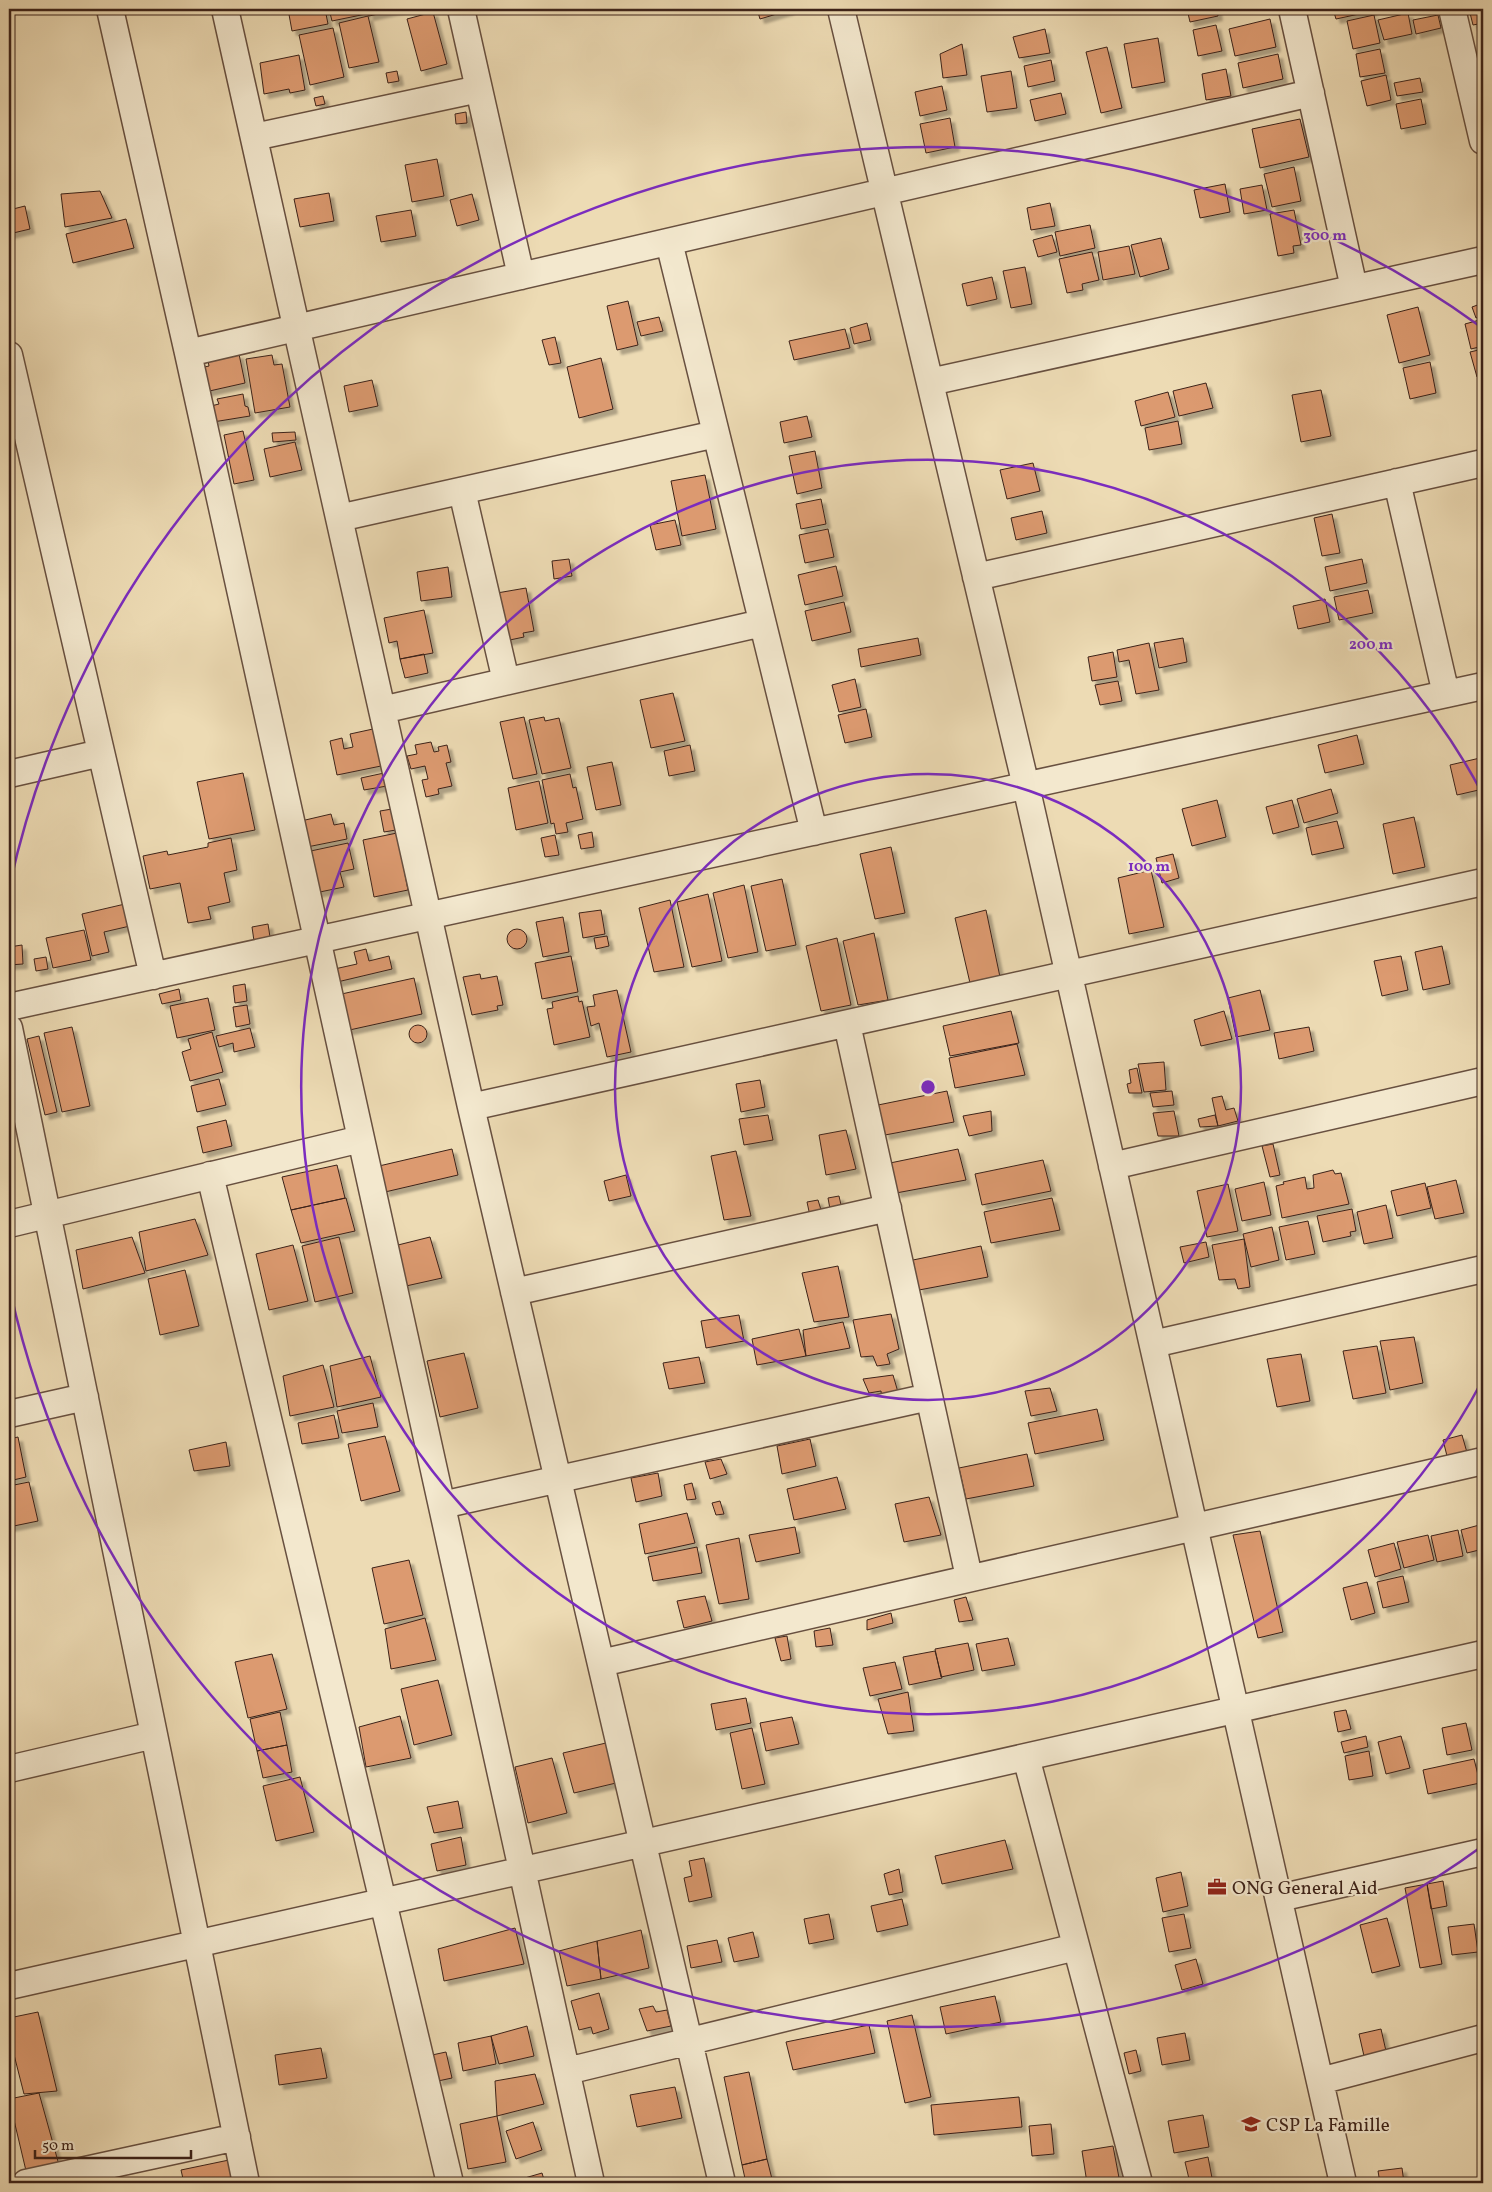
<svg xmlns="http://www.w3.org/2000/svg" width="1492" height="2192" font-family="Vollkorn,serif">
<defs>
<filter id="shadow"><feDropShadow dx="4.5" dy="4.5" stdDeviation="1" flood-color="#0004"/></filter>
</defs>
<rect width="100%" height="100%" fill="#eddbb4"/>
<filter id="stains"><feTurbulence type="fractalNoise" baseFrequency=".004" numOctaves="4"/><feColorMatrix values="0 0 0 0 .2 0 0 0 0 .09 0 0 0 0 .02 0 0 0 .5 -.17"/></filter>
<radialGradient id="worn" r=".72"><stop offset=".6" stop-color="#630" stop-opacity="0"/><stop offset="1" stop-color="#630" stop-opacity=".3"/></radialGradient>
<path fill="#dc9a70" stroke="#3c2219" filter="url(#shadow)" d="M288,9h37l3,15 -36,7z
M329,9h36l1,5 -34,7z
M367,9h34l-32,7z
M757,9h33v1l-30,9z
M1187,9h30l1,7 -28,6z
M1333,9h40v2l-37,8z
M1469,9h14v14l-10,2z
M433,12l14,52 -26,7 -14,-52z
M1408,13l4,21 -28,6 -6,-20z
M1374,15l6,28 -27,6 -6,-28z
M1438,15l3,13 -25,6 -3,-14z
M368,16l11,46 -30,6 -10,-45z
M1270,19l6,28 -41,9 -6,-27z
M1216,25l6,26 -24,5 -5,-26z
M333,28l11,49 -34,8 -11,-50z
M1045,29l5,24 -31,5 -6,-21z
M1158,38l7,44 -33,6 -8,-44z
M962,44l5,31 -24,3 -3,-24z
M1107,47l15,61 -21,5 -15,-61z
M1380,49l5,24 -25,4 -4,-23z
M1278,54l5,25 -40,9 -5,-25z
M299,55l6,35 -15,3 -1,-4 -25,5 -4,-31z
M1051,60l4,21 -27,6 -4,-21z
M1226,69l5,27 -25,4 -4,-26z
M397,71l2,10 -11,2 -2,-10z
M1011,71l6,37 -30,4 -6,-36z
M1386,75l5,25 -24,6 -6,-25z
M1420,78l3,14 -26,4 -3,-13z
M942,86l5,24 -27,6 -5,-24z
M1061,93l5,21 -31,7 -5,-21z
M323,96l2,8 -9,2 -2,-8z
M1421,99l5,25 -25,5 -5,-25z
M466,112l1,11 -11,1 -1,-10z
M950,118l5,29 -29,6 -6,-29z
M1300,119l9,38 -49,11 -8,-39z
M437,159l7,37 -32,6 -7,-37z
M1294,167l7,34 -29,6 -8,-33z
M1225,184l5,28 -30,6 -6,-28z
M1262,185l5,25 -23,4 -4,-25z
M100,191l12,27 -47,9 -4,-33z
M329,193l5,28 -34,6 -6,-28z
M472,194l7,26 -22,6 -7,-26z
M1050,203l5,23 -24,4 -4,-22z
M25,206l5,23 -21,5v-24z
M411,210l5,26 -35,6 -5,-26z
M1294,210l7,35 -8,1 1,7 -16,3 -8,-42z
M126,219l8,29 -61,15 -7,-29z
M1090,225l5,23 -35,8 -5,-24z
M1052,235l5,17 -19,5 -5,-17z
M1161,238l8,31 -29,8 -9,-32z
M1129,246l6,28 -32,6 -5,-28z
M1092,252l7,28 -17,4 1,6 -16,3 -8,-34z
M1025,267l7,37 -21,4 -8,-37z
M992,277l5,22 -30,7 -5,-22z
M628,301l10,44 -21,5 -10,-44z
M1483,303v12l-7,3 -4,-11z
M1418,307l12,48 -31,8 -12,-48z
M659,317l4,14 -22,5 -4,-14z
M1483,319v27l-12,3 -6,-25z
M867,323l4,17 -17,4 -4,-16z
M845,329l5,19 -56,12 -5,-19z
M555,337l6,26 -12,2 -7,-25z
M1483,349v26l-6,2 -7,-25z
M239,354l6,29 -40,9 -5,-24 9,-2 -1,-5z
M272,355l2,10 8,-1 8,43 -35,6 -9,-54z
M601,358l12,51 -34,9 -12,-51z
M1430,362l6,31 -26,6 -7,-31z
M372,380l6,26 -29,6 -5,-26z
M1206,383l7,25 -34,8 -6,-25z
M1321,390l10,46 -30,6 -9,-47z
M1168,392l7,25 -34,9 -6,-25z
M243,394l2,12 3,1 2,9 -37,6 -2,-16 8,-2 -2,-5z
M807,416l5,21 -28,6 -4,-21z
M1178,421l4,23 -33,6 -4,-22z
M243,431l11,49 -20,4 -10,-49z
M295,432l1,8 -23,2 -1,-9z
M295,442l7,28 -32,7 -6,-28z
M815,451l7,37 -25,6 -8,-38z
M1033,463l7,28 -33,8 -7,-29z
M705,475l11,54 -34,7 -11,-55z
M821,499l5,25 -25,5 -5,-25z
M1042,511l5,22 -31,7 -5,-22z
M1332,514l8,39 -18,3 -8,-38z
M675,520l6,25 -25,5 -6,-25z
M828,529l6,28 -29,6 -6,-28z
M569,559l3,17 -18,3 -2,-18z
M1362,559l5,24 -37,8 -5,-24z
M836,566l7,30 -38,9 -7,-30z
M448,567l4,30 -31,4 -4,-29z
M526,588l8,43 -11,2 1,4 -19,4 -8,-48z
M1368,590l5,23 -34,7 -5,-23z
M1325,599l5,23 -32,7 -5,-23z
M844,602l7,30 -39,9 -7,-30z
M424,610l9,43 -33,6 -3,-18 -8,2 -5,-25z
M918,638l3,17 -60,12 -3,-18z
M1183,638l4,24 -28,6 -5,-25z
M1149,643l10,47 -23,4 -7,-34 -10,2 -2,-12z
M1113,652l4,25 -25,4 -4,-24z
M424,654l4,19 -23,5 -5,-19z
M855,679l6,28 -22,5 -7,-27z
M1118,681l4,20 -22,4 -5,-20z
M673,693l12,48 -34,7 -11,-48z
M866,709l6,28 -27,6 -7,-28z
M524,717l13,57 -24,5 -13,-57z
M544,717l1,4 14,-3 12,50 -29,6 -13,-54z
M373,729l8,37 -44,9 -7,-34 12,-3 2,11 9,-2 -3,-13z
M1357,735l7,29 -39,9 -7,-28z
M431,742l3,10 5,-1 -1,-4 9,-2 4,17 -5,1 6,23 -14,3 1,5 -13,3 -4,-17 6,-1 -3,-13 -14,3 -4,-13 10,-2 -2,-9z
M690,745l5,26 -26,5 -5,-25z
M1480,758l3,14v17l-26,6 -7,-30z
M612,762l9,43 -25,5 -9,-43z
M243,773l12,57 -46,9 -12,-57z
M384,773l3,13 -23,4 -3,-12z
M570,774l3,14 3,-1 7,32 -17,4 2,9 -12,2 -2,-11 -3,1 -9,-44z
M539,781l9,42 -32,7 -8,-42z
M1331,789l7,24 -34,10 -7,-24z
M1217,800l9,37 -34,9 -10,-37z
M1292,800l7,27 -26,7 -7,-27z
M392,809l4,21 -12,2 -4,-21z
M331,814l3,11 10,-2 3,16 -40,8 -6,-26z
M1414,817l11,50 -32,7 -10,-50z
M1337,821l7,27 -32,7 -6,-27z
M592,832l2,15 -13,2 -3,-14z
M397,833l11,57 -34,7 -11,-57z
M555,835l4,20 -14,2 -4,-19z
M231,838l6,32 -13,3 6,29 -22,5 3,12 -23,4 -8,-40 -30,6 -7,-33 24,-5 1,4 40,-8v-4z
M348,843l6,26 -14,3 4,15 -29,6 -9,-41z
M891,847l14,66 -30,6 -15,-65z
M1173,854l6,24 -17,5 -6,-25z
M1151,870l13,57 -35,7 -11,-56z
M782,879l14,66 -30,6 -15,-65z
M744,885l14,67 -30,6 -15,-65z
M708,894l14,67 -30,6 -15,-65z
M670,900l14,67 -30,5 -15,-64z
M125,904l5,22 -26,6 5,20 -17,4 -10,-42z
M601,910l4,24 -22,4 -4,-25z
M986,910l14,67 -30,6 -15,-65z
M563,917l6,35 -26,5 -7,-35z
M268,924l2,13 -16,4 -2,-14z
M507 939a10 10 0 1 1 20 0a10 10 0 1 1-20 0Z
M84,930l7,30 -38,8 -7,-30z
M874,933l14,67 -30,5 -15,-64z
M607,936l2,10 -13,3 -2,-11z
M837,938l14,67 -30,6 -15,-65z
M22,945l1,19 -14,1v-18z
M1442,946l8,38 -27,6 -8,-38z
M366,949l3,12 20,-5 3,13 -59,14 -3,-13 27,-6 -3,-12z
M571,956l7,36 -36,7 -7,-36z
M1401,956l7,34 -26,6 -8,-35z
M46,957l2,12 -12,2 -2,-12z
M480,974l1,5 16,-3 6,29 -6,1 1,4 -26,5 -9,-38z
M414,978l8,36 -77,17 -8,-36z
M245,984l2,17 -12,2 -2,-17z
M179,989l2,11 -19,4 -3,-10z
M617,990l14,62 -24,5 -8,-34 -8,3 -4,-19 8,-1 -2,-11z
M1260,990l10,40 -34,7 -8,-39z
M578,996l1,6 3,-1 8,36 -36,8 -7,-36 6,-1 -1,-6z
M208,998l7,32 -38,8 -7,-32z
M247,1005l3,19 -14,3 -3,-20z
M1011,1011l8,32 -69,13 -7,-30z
M1224,1011l8,28 -31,7 -7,-26z
M409 1034a9 9 0 1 1 18 0a9 9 0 1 1-18 0Z
M72,1027l18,79 -28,6 -18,-79z
M1309,1027l5,24 -35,8 -5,-26z
M250,1028l5,19 -21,5 -1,-9 -14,4 -3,-11z
M212,1032l11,40 -33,9 -8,-29 9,-3 -3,-10z
M39,1036l18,76 -12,3 -18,-76z
M1017,1044l8,31 -70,13 -6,-30z
M1164,1062l2,28 -22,2 -6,-28z
M1137,1068l5,25h-13l-2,-9 4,-1 -2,-13z
M219,1079l7,26 -29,7 -6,-26z
M760,1080l5,27 -24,5 -5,-28z
M947,1091l7,31 -69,13 -7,-30z
M1172,1091l2,14 -21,2 -3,-14z
M1222,1096l4,14 8,-2 4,13 -20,5 -6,-28z
M991,1111l1,20 -23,5 -6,-20z
M1174,1111l5,25h-21l-5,-23z
M768,1115l5,25 -29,5 -5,-26z
M1215,1115l3,11 -18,1 -2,-8z
M226,1120l6,26 -29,7 -6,-26z
M846,1130l10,39 -30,6 -7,-40z
M1273,1144l7,31 -10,2 -8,-31z
M452,1149l6,26 -73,17 -6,-26z
M958,1149l8,31 -70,13 -6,-30z
M736,1151l15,65 -27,4 -13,-64z
M1043,1160l8,31 -69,14 -7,-31z
M337,1165l8,33 -54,12 -9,-33z
M1333,1170l2,4 6,-1 8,31 -67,14 -6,-32 8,-2 -1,-2 22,-5 2,12 7,-1 -1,-13z
M626,1175l5,21 -22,5 -5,-20z
M1456,1180l8,33 -29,6 -8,-32z
M1264,1182l7,33 -29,6 -7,-32z
M1425,1183l6,25 -34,8 -6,-25z
M1228,1184l10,47 -31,6 -10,-46z
M839,1196l2,9 -11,4 -2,-11z
M346,1198l9,33 -54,12 -10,-33z
M1052,1198l8,32 -69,13 -7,-31z
M818,1200l4,13 -12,3 -3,-14z
M1386,1205l7,33 -29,6 -7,-32z
M1352,1209l4,22 -6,1 1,4 -28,6 -6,-26z
M195,1219l13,36 -62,16 -7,-39z
M1308,1221l7,33 -29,6 -7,-33z
M1272,1227l7,33 -28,7 -8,-33z
M132,1237l13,36 -62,16 -7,-39z
M339,1237l14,56 -38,9 -13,-56z
M430,1237l12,41 -45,10 -7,-41z
M1244,1239l6,48 -12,2 -3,-10 -16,1 -7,-35z
M1206,1242l3,15 -25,6 -4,-16z
M293,1245l15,56 -39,9 -13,-56z
M981,1246l7,31 -69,13 -6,-30z
M838,1266l11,51 -35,5 -12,-49z
M185,1270l14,56 -39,9 -12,-56z
M891,1314l8,35 -12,5 3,10 -13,2 -4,-10 -12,1 -8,-37z
M739,1315l5,26 -38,7 -5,-27z
M843,1322l7,26 -44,8 -3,-26z
M799,1329l7,27 -49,9 -5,-26z
M1414,1337l9,46 -33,7 -10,-49z
M1377,1346l9,47 -33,6 -10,-48z
M464,1353l14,55 -38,9 -13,-56z
M1301,1354l9,47 -33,6 -10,-48z
M370,1356l11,41 -44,10 -7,-41z
M699,1357l6,26 -36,6 -6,-26z
M323,1365l11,42 -44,9 -7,-40z
M893,1375l7,24 -18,1 -1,-9 -12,2 -6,-14z
M1050,1388l7,23 -26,5 -6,-25z
M373,1403l5,24 -36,6 -5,-22z
M1097,1409l7,31 -69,14 -7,-31z
M334,1415l5,23 -37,6 -4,-21z
M1462,1435l6,21 -20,4 -5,-20z
M385,1436l15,55 -39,10 -13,-57z
M18,1437l8,40 -17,4v-42z
M810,1439l6,27 -34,8 -5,-28z
M226,1442l4,24 -36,5 -5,-21z
M1027,1454l7,32 -68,13 -7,-31z
M721,1459l6,15 -17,5 -5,-17z
M658,1473l4,23 -26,6 -5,-24z
M837,1477l9,32 -52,11 -7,-31z
M29,1482l9,39 -29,6v-41z
M692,1483l4,16 -9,1 -3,-15z
M929,1497l12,38 -37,7 -9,-38z
M720,1501l4,13 -8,1 -4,-12z
M687,1513l8,30 -50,11 -6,-30z
M1483,1524v25l-16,4 -6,-23z
M795,1527l5,26 -44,9 -7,-27z
M1458,1530l5,26 -26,6 -6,-26z
M1260,1531l23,101 -25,6 -25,-103z
M1428,1535l6,25 -30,8 -7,-26z
M739,1538l10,61 -30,5 -13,-59z
M1394,1543l7,26 -26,8 -7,-27z
M697,1547l5,26 -49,8 -5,-24z
M409,1560l14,55 -39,9 -12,-56z
M1403,1576l6,26 -26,6 -6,-26z
M1367,1582l8,31 -24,7 -8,-32z
M705,1596l7,25 -28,7 -7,-27z
M966,1597l7,23 -14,2 -5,-22z
M891,1613l2,10 -26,7v-10z
M425,1618l11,42 -45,9 -6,-40z
M830,1628l3,17 -17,2 -2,-16z
M787,1636l4,23 -10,2 -6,-23z
M1008,1638l7,27 -33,6 -6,-27z
M968,1643l6,27 -33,7 -6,-28z
M935,1651l7,27 -33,7 -6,-28z
M272,1654l15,55 -39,9 -13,-56z
M895,1662l7,27 -32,7 -7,-28z
M438,1680l14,55 -38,10 -13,-56z
M908,1692l6,39 -26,3 -10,-35z
M746,1698l5,25 -35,7 -5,-26z
M1346,1710l5,19 -13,3 -4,-20z
M280,1712l7,33 -30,6 -7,-32z
M400,1716l11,42 -45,9 -7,-40z
M792,1717l7,27 -33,7 -6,-28z
M1466,1723l6,27 -25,5 -5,-27z
M752,1728l13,56 -23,5 -12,-56z
M1366,1736l2,11 -24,6 -3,-11z
M1401,1736l9,32 -24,6 -8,-32z
M606,1743l10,40 -42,10 -11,-40z
M287,1745l5,27 -29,6 -6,-27z
M1369,1751l4,25 -24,4 -4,-24z
M552,1758l15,55 -39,10 -13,-56z
M1474,1759l6,24 -52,11 -5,-24z
M300,1777l14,55 -38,9 -13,-55z
M458,1801l5,27 -29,5 -7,-26z
M461,1837l5,28 -29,6 -6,-27z
M1005,1840l8,29 -71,15 -7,-28z
M704,1858l8,39 -23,5 -5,-24 8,-2 -3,-15z
M899,1869l4,23 -14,3 -5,-21z
M1181,1872l7,34 -25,6 -7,-34z
M1443,1881l4,25 -16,3 -4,-25z
M1427,1884l15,80 -22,4 -15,-80z
M902,1899l6,26 -31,7 -6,-26z
M829,1914l5,25 -25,5 -5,-25z
M1184,1914l7,34 -22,4 -7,-34z
M1387,1918l13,48 -28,7 -12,-48z
M1474,1924l4,28 -26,3 -4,-28z
M515,1928l9,36 -80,17 -6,-32z
M641,1930l8,38 -48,11 -4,-38z
M753,1932l6,25 -25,5 -6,-24z
M717,1940l5,22 -31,6 -4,-22z
M597,1941l4,38 -34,7 -8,-35z
M1196,1959l7,25 -21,6 -7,-25z
M599,1993l10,36 -16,5 -2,-7 -12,3 -8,-29z
M995,1996l6,26 -55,12 -6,-27z
M653,2006l3,6 11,-2 4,16 -24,5 -8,-22z
M38,2012l19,79 -33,3 -15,-59v-17z
M912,2015l19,82 -26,6 -18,-82z
M869,2025l6,28 -82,17 -7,-28z
M527,2026l7,30 -35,8 -8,-28z
M1381,2029l5,22 -22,5 -5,-22z
M1185,2033l5,27 -28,5 -5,-27z
M491,2036l5,28 -33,7 -5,-28z
M321,2048l6,30 -48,7 -4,-30z
M1136,2050l5,21 -12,3 -5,-21z
M446,2052l6,26 -14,3 -6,-26z
M749,2072l18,87 -25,6 -18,-88z
M535,2074l9,30 -47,12 -2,-35z
M675,2087l7,31 -45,9 -7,-32z
M39,2093l20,72 -32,10 -18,-76z
M1019,2097l3,30 -88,8 -3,-30z
M1203,2115l6,32 -35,6 -6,-32z
M497,2116l9,46 -38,7 -8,-45z
M533,2122l9,28 -26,9 -10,-28z
M1051,2124l3,30 -22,2 -3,-30z
M1113,2146l7,37h-33l-5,-32z
M1208,2157l5,26h-23l-5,-21z
M767,2159l6,24h-27l-4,-18z
M229,2160l5,23h-50l-3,-13z
M1402,2168l2,15h-24l-2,-12z
M542,2173l3,10h-26l-1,-3z"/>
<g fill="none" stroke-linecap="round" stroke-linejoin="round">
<g stroke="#685040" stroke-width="29">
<path id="minor" d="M110,9l78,344 403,1830
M225,9l246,1098 251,1076
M461,9l60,267
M841,9l185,777 317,1397
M1292,9l62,279
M1452,9l31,132
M254,137l225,-48
M669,242l145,590
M188,353l1123,-260
M9,355l144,621
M930,382l553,-122
M1397,482l49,212
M462,491l44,190
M339,518l377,-84
M976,577l507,-114
M382,710l380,-87
M9,774l92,-21
M9,1007l1474,-321
M847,1024l122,553
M9,1028l237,1155
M471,1107l1012,-225
M1112,1166l371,-85
M210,1175l240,1008
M9,1224l352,-85
M514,1292l374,-84
M1153,1344l330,-75
M9,1414l76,-17
M442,1505l487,-108
M601,1663l882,-202
M1026,1757l113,426
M9,1769l145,-34
M1279,1898l204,-46
M9,1986l1474,-332
M567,2071l509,-124
M1320,2081l163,-43
M26,2183l211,-46"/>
</g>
<use href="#minor" stroke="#f3e8ce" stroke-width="26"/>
</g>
<g fill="none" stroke="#7b2cbf" stroke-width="2.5">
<circle cx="928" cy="1087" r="313"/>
<path d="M1482 1381A627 627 0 1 1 1482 793"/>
<path d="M1481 1847A940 940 0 0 1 10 1290M10 884A940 940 0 0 1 1481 327"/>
</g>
<defs>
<g id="office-bare" transform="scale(1.5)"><path d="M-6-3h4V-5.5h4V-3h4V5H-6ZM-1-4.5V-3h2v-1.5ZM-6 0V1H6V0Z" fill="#8f2418" stroke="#f3e8ce" stroke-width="2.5" paint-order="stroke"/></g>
<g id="school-bare" transform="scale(1.5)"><path d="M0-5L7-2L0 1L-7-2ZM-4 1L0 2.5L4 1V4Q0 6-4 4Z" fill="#8f2418" stroke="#f3e8ce" stroke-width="2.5" paint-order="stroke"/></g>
</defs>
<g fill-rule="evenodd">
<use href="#office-bare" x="1217" y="1887"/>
<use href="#school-bare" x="1251" y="2124"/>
</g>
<g text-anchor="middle" stroke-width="4.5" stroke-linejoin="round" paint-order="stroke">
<g font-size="19" fill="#3c2219" stroke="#f3e8ce" text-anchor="start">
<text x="1232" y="1894">ONG General Aid</text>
<text x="1266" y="2131">CSP La Famille</text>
</g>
</g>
<circle cx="928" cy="1087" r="8" fill="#7b2cbf" stroke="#f3e8ce" stroke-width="2.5"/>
<g font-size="15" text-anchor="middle" font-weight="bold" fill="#7b2cbf" stroke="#f3e8ce" stroke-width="4.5" stroke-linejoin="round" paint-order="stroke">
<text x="1325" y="240">300 m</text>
<text x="1371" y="649">200 m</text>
<text x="1149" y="871">100 m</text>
</g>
<rect width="1492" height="2192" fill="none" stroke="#eddbb4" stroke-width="30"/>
<rect x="10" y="10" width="1472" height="2172" fill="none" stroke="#3c2219" stroke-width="2.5"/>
<rect x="15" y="15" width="1462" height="2162" fill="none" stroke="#3c2219"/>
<path d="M35 2150v8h156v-8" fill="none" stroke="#3c2219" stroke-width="2.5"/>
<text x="42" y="2150" font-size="15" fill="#3c2219" stroke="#f3e8ce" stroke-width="4" paint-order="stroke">50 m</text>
<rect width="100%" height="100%" filter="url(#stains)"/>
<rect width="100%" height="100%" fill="url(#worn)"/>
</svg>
